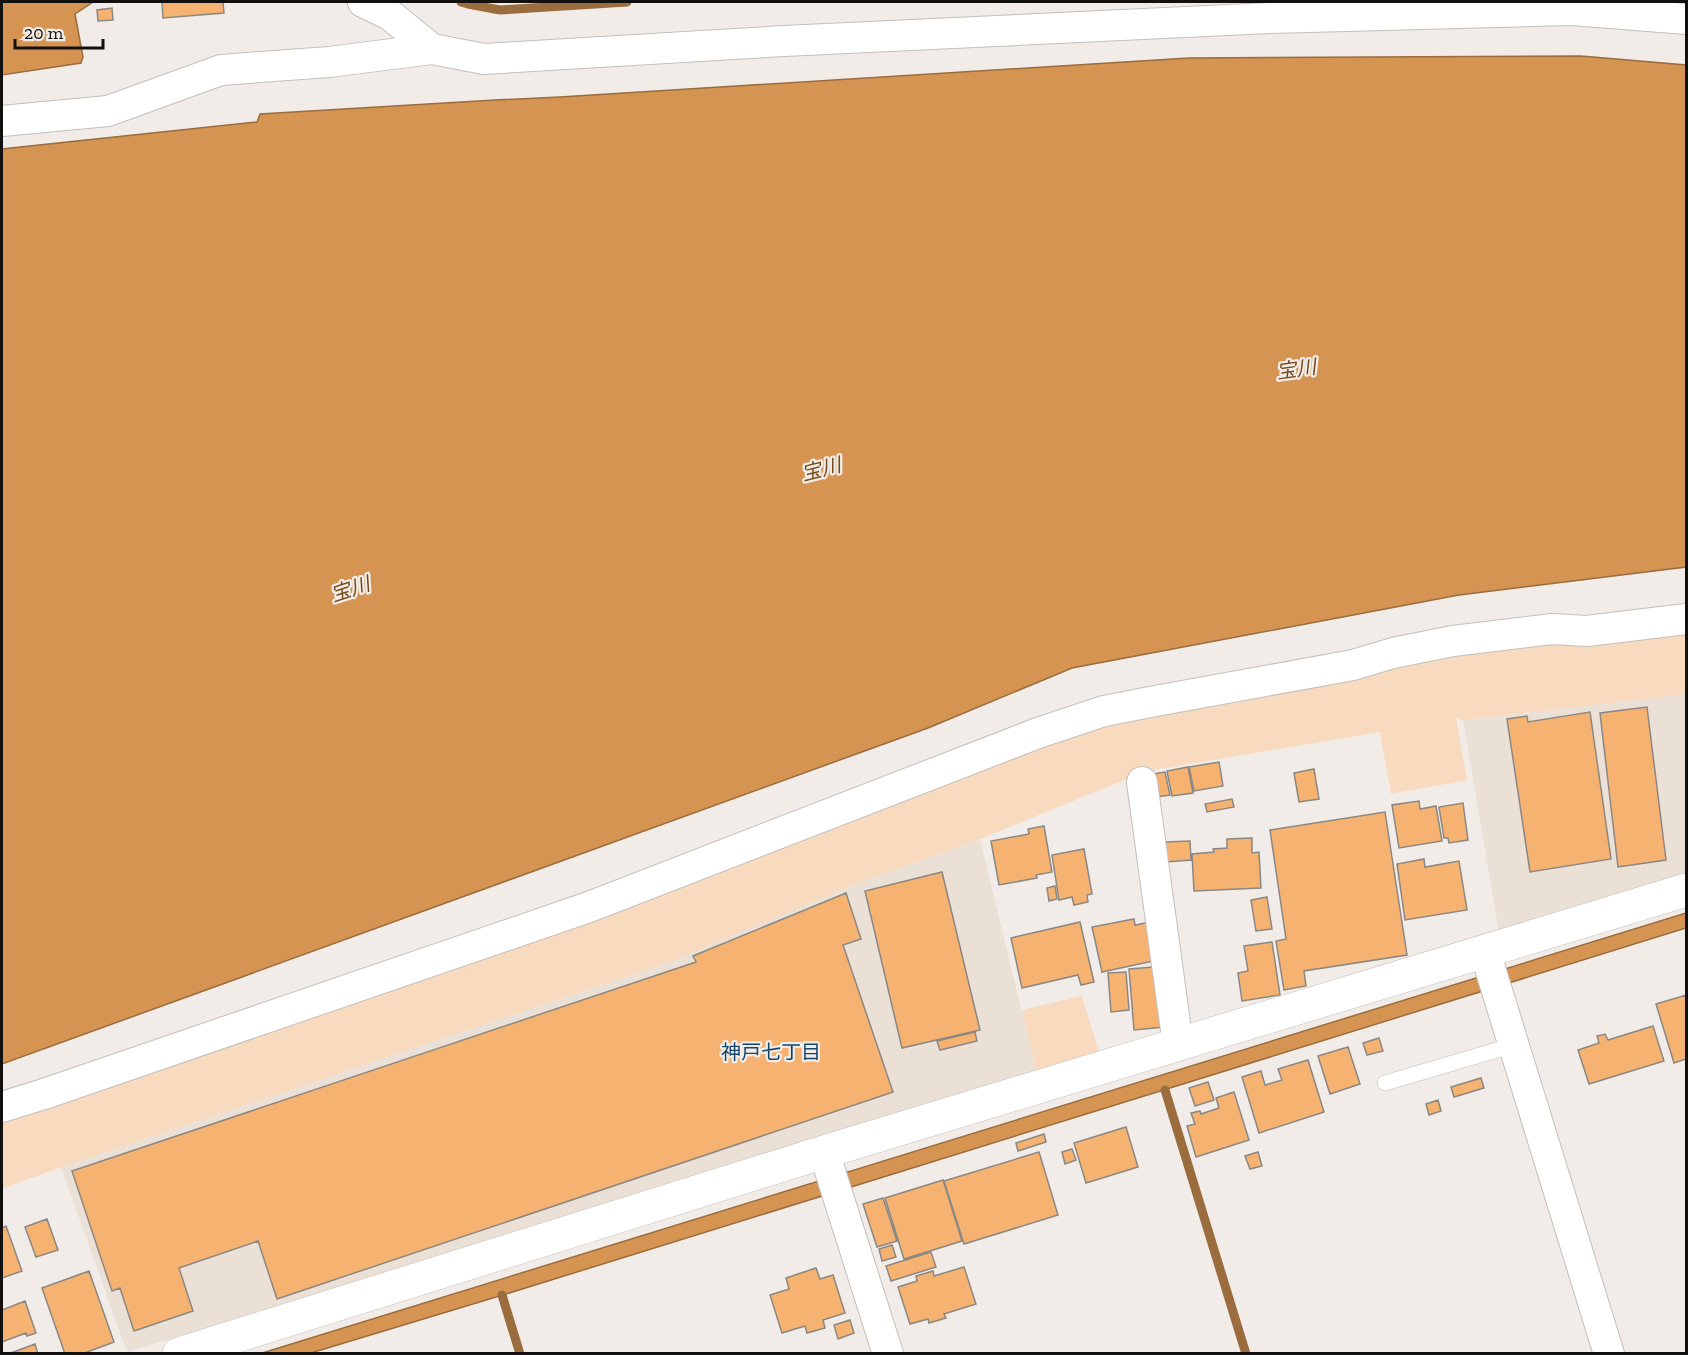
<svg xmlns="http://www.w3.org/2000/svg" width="1688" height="1355" font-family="'Zilla Slab','Noto Sans JP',serif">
<rect width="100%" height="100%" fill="#f1ece8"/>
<path fill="#ebe0d6" d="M1686,694v180l-187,58 -36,-212z
M980,839l57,236 -910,277 -66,-185 606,-204 188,-79z"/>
<path fill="#f8dabe" d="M1686,626v68l-223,26 -7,-2 11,62 -76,14 -11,-62 -233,39 -167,68 -125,45 -188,79 -606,204 -59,22v-69l1103,-398 449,-87z
M1082,996l18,60 -63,19 -15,-65z"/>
<path fill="#d59452" stroke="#9a6c3e" stroke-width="1.5" d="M2,2h91l-18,12 8,43 -2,6 -79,12z
M1581,56l105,9v502l-227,28 -387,73 -144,60 -926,336v-915l255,-27 3,-8 235,-14 65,-3 629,-39z
M1686,913v15l-1180,366 -195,59 -52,1z"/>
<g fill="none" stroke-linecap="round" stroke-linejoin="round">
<path stroke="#9a6c3e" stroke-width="9" d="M461,2l7,2 32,6 127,-8
M1165,1090l81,264
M502,1295l18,59"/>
</g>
<path fill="#f6b271" stroke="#8b8783" stroke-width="1.5" d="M162,2h61l1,11 -61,5z
M112,8l1,12 -15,1 -1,-11z
M1647,707l19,153 -48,7 -18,-154z
M1590,712l21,147 -81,13 -23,-153 20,-3 1,6z
M1219,762l4,24 -29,5 -5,-24z
M1188,767l5,26 -21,3 -5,-25z
M1314,769l5,30 -20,3 -5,-29z
M1165,772l5,23 -14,2 -4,-23z
M1232,799l2,8 -27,5 -2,-8z
M1419,801l1,8 16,-3 6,35 -43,7 -7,-43z
M1463,803l5,37 -19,3 -1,-5h-4l-5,-31z
M1385,812l22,143 -103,16 2,15 -22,4 -8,-49 10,-2 -16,-109z
M1044,826l8,46 -16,3 1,3 -38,7 -8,-44 38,-7 -1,-5z
M1252,838v15l7,-1 2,36 -67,3 -2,-37 22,-2 -1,-3 14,-1v-9z
M1190,841l1,19 -25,2 -1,-20z
M1084,849l8,45 -5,1 1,7 -14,3 -2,-8 -13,3 -7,-45z
M1424,859l1,8 34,-6 8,49 -62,10 -8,-56z
M942,872l38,158 -78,18 -37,-157z
M1055,886l2,13 -8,2 -2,-13z
M846,893l15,46 -18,6 50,147 -616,207 -19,-58 -79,27 14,43 -59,20 -14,-43 -8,3 -40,-120 624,-209 -3,-6z
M1267,897l5,32 -16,2 -5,-31z
M1134,919l1,6 16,-3 7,38 -56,12 -10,-45z
M1080,922l14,60 -13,3 -3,-10 -56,13 -11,-50z
M1272,942l8,53 -38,6 -4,-28 10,-2 -4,-25z
M1153,967l11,60 -30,3 -5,-61z
M1126,972l3,38 -18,2 -3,-39z
M1686,995v64l-12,4 -18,-59z
M1653,1026l11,35 -75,23 -11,-34 21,-7 -2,-7 8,-2 3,6z
M975,1032l2,9 -37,9 -3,-9z
M1379,1038l4,13 -16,4 -4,-12z
M1348,1047l12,37 -30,10 -12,-38z
M1308,1060l16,52 -65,21 -17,-56 19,-6 4,14 17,-5 -4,-11z
M1481,1078l3,10 -30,9 -3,-10z
M1208,1082l6,18 -19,6 -6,-18z
M1234,1092l15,48 -53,17 -9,-31 8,-2 -4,-11 9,-2 1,3 18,-6 -3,-10z
M1438,1100l3,11 -12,4 -3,-11z
M1126,1127l12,40 -52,16 -12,-40z
M1044,1134l2,8 -28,9 -2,-8z
M1072,1149l4,11 -11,4 -3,-12z
M1039,1152l19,63 -94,29 -20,-63z
M1258,1152l4,14 -12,3 -5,-13z
M943,1180l19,61 -58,18 -19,-61z
M883,1198l14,43 -20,6 -14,-43z
M47,1219l11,31 -22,7 -11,-30z
M6,1226l16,45 -20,7v-50z
M892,1245l4,12 -14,4 -3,-12z
M931,1252l5,15 -45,14 -5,-15z
M964,1267l12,37 -32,10 2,4 -17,5 -1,-4 -18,5 -12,-37 19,-6 -1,-5 17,-5 1,5z
M816,1268l4,11 13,-4 12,38 -22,7 2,8 -18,5 -2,-7 -23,7 -12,-38 19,-6 -3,-11z
M89,1271l25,71 -32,12h-17l-23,-66z
M25,1301l11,32 -9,3 -1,-3 -24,9v-32z
M850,1320l4,13 -16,6 -4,-14z
M35,1344l3,10h-30z"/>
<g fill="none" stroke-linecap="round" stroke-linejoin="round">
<g stroke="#c4bfbb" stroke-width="16">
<path id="service" d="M1385,1083l129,-38"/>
</g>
<g stroke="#c4bfbb" stroke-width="32">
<path id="minor" d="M363,2l27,13 42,34
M2,121l106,-10 113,-41 108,-8 103,-13 52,10 300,-18 486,-23 302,-8 114,9
M1142,782l36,263
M1485,952l124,402
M2,1107l42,-13 545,-187 449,-174 66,-22 46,-9 203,-37 40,-12 60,-12 99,-12 35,2 99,-12
M824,1152l64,202"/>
</g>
<g stroke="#c4bfbb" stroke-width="34">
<path id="tertiary" d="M179,1354l645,-202 862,-262"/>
</g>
<use href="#service" stroke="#fff" stroke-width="15"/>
<use href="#minor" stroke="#fff" stroke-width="30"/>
<use href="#tertiary" stroke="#fff" stroke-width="33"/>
</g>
<g text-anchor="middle" stroke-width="4.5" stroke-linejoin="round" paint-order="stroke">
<g font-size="20" font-style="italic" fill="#754919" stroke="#f1ece8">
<text transform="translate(1296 369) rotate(-8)" y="7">宝川</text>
<text transform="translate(821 469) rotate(-14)" y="7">宝川</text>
<text transform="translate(350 589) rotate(-18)" y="7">宝川</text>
</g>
<g font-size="20" fill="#14466a" stroke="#f1ece8">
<text x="771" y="1059">神戸七丁目</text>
</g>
</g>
<rect width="1688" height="1355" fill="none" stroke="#12100f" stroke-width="6"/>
<path d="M15 39v9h88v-9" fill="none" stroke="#12100f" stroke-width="3"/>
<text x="24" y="39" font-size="18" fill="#12100f" stroke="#f1ece8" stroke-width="4.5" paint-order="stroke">20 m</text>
</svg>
